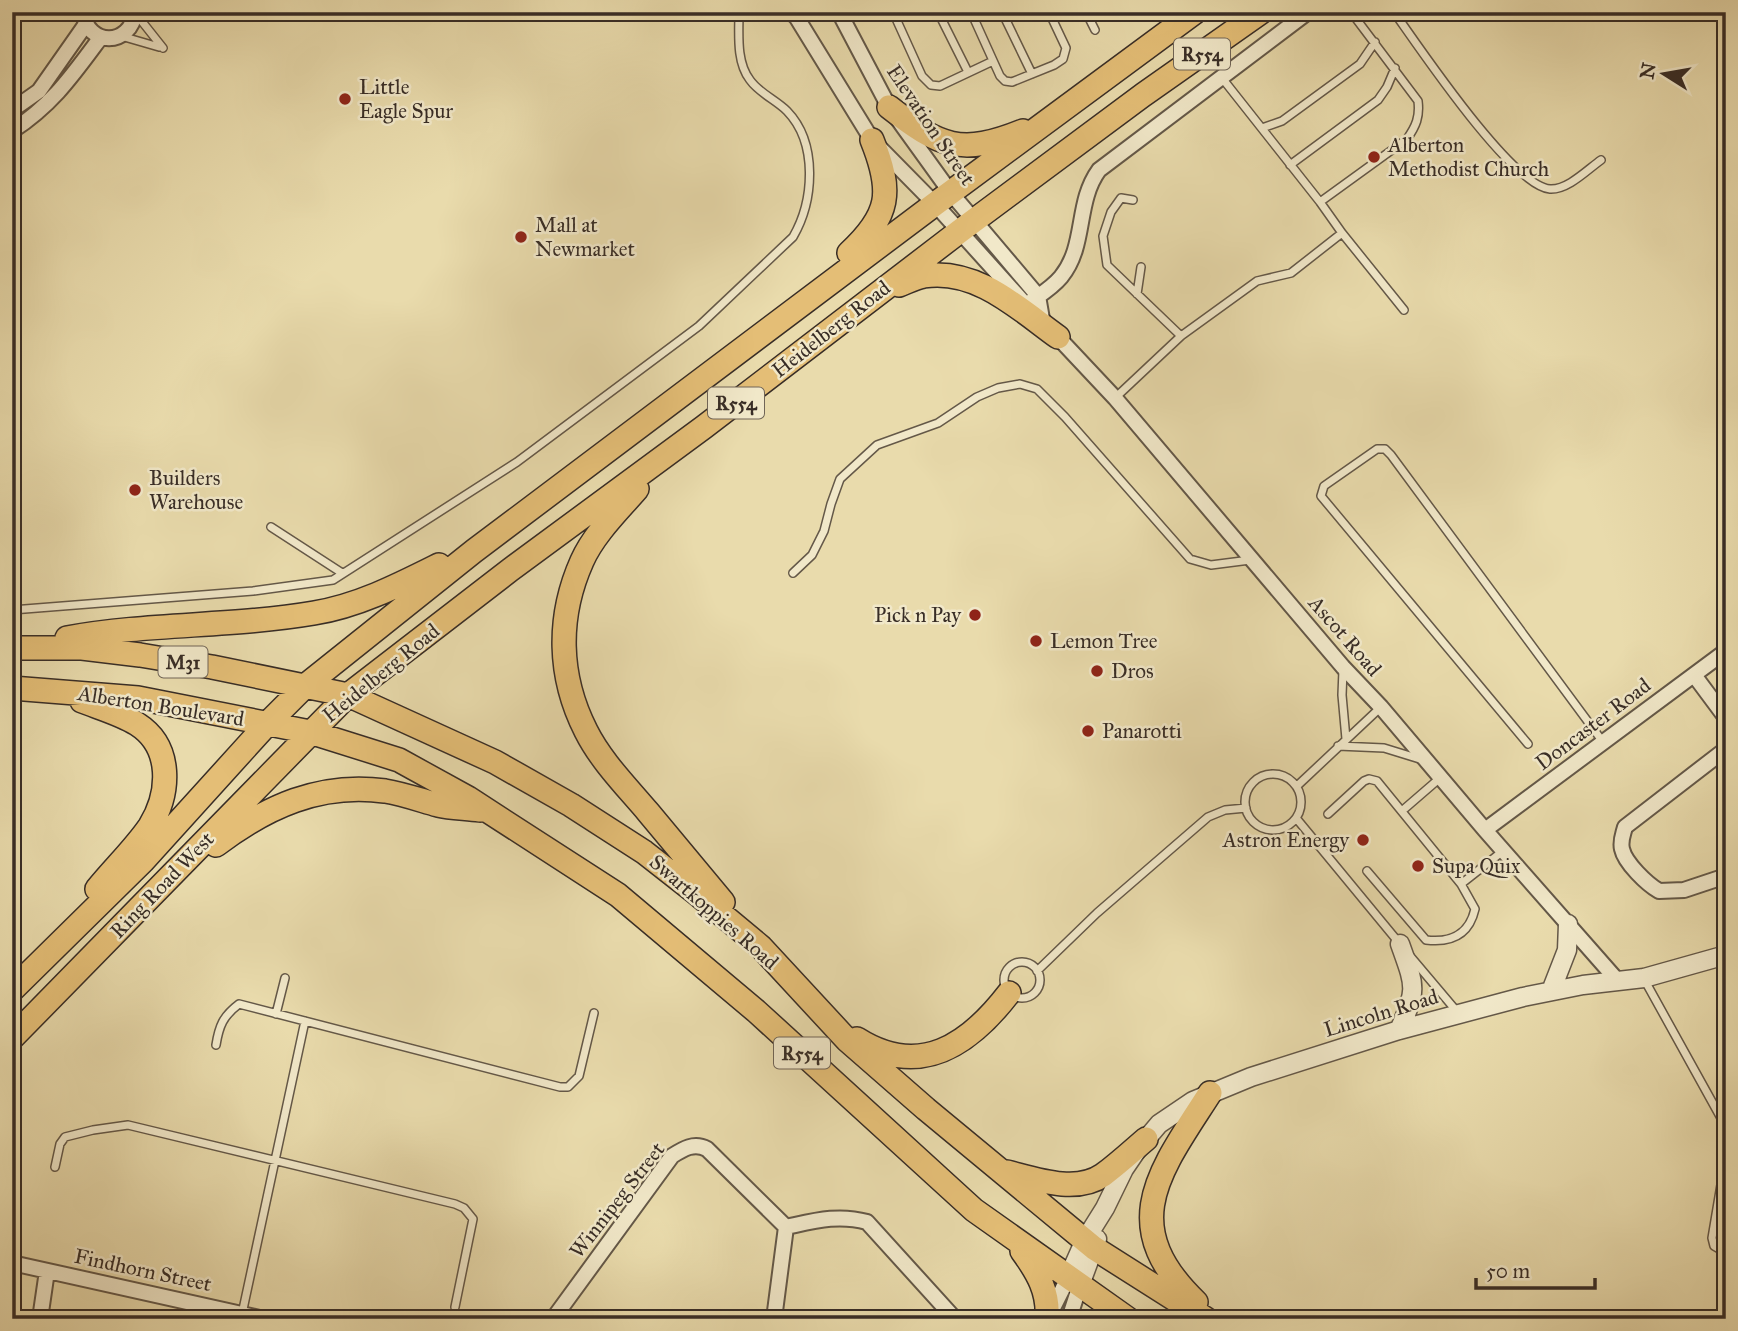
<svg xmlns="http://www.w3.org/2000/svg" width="1738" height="1331" font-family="'IM FELL Great Primer',serif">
<rect width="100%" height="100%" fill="#e9dbac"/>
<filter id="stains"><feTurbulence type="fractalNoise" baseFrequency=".00286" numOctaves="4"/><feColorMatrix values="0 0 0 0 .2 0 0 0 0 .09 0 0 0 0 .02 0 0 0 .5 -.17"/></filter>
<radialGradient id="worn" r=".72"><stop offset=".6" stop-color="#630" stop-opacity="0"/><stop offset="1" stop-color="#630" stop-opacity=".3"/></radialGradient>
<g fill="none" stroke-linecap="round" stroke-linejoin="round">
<g stroke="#645848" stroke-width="10">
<path id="service" d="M893,12l29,64 9,9 9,1 53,-25
M938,12l30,60
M971,12l29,64 5,5 7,1 42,-17 9,-6 3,-11 -17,-36
M1002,12l30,62
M1086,12l9,18
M1394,12c25,35 118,174 156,177 18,1 38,-20 51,-29
M136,14l27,34
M121,36l38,11
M1222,78l98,124
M1262,128l20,-7 78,-57 15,-22
M1290,165l88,-65 9,-13 8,-19
M1133,200l-12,-2 -10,14 -8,24 4,29 74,71
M1342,233l62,77
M1137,294l4,-27
M1115,398l66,-62 76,-55 34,-8 51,-40 -22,-31 87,-63c9,-13 13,-22 11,-38l-67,-89
M271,527l71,46
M793,573l19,-18 12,-24 7,-27 9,-25 37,-34 61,-22 39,-26 21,-9 22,-4 17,5 28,28 125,142 21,6 39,-5
M12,610l241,-19 80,-11 184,-118 182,-136 94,-89c21,-36 25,-94 -6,-126 -11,-11 -28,-18 -37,-31 -14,-18 -11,-46 -11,-68
M1343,670l-1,25 4,44
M1528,744l-207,-248 3,-10 53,-37h8l6,6 212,287
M1338,746l46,2 39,12
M1245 802a28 28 0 1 1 56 0a28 28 0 1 1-56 0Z
M1297,786l84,-79
M1403,810l37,-32
M1328,814l36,-33 5,-2 8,2 84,103
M1296,818l104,126
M1367,871l59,69c25,3 43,-5 49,-31l-14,-25 42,-33
M1410,956l49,58
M1004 980a18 18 0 1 1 36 0a18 18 0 1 1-36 0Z
M1037,971l60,-58 111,-96 17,-7 21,-2
M1644,979l82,148
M276,1014l9,-36
M216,1045c3,-19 7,-29 23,-41l321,83h8l11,-11 15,-63
M1726,1155l-14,83 2,8 12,7
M55,1167l5,-23 5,-7 28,-7 35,-5 327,79 9,4 9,11 -18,88
M242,1314l63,-293"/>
</g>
<g stroke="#645848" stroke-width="18">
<path id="minor" d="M83,12c4,35 48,35 52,0
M791,12l6,6 75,122 63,64 91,101
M839,12l50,95 62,86 87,103 4,23
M12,110l27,-19 47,-67
M12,131c41,-27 60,-55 89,-94
M1026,305c12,-9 25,-16 35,-28 26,-32 14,-74 38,-107l209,-158
M1053,332l62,66 228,269 38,40 104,123 132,150
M1694,675l32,43
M1726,749l-101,78c-2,8 -5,14 -3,22 3,14 25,35 37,42l25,-1 42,-14
M1485,830l241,-179
M786,1227c28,-6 52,-13 81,-5l88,97
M12,1263l252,56
M1048,1318l21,-42
M40,1319l7,-48
M553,1319l119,-163c11,-7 22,-14 35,-7l79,78
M774,1319l12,-92
M1069,1319l11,-34"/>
</g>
<g stroke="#645848" stroke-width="21">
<path id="tertiary" d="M1551,991l16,-41 1,-26
M1399,1030c19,-41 16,-44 1,-86
M1069,1276l16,-36 20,-32 19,-39 13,-19 22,-26 34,-23 58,-24 148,-47 124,-33 60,-12 61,-7 82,-23
M1080,1285l17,-46"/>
</g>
<g stroke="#382d26" stroke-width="26">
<path id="primary" d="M889,107c51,40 72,49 134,24
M849,253c41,-38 44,-61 23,-113
M899,285c8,-3 17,-8 25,-9 53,-8 95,33 134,61
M637,489c-19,22 -43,45 -55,72 -25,56 -24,115 4,170 15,30 40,55 62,81 25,30 50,60 75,90
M67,638c81,-15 165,-11 247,-25 44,-7 85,-28 125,-48
M12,648h70l58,7 72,12 136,28 147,67 76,43 73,47 51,40 66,55 86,93 79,69 168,139 112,71
M12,688l126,10 172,34 89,28 69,38 150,97 138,116 218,199 154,109
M82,701c18,7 39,13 55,23 36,23 33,69 13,102 -15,22 -36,42 -53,63
M216,845c50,-38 104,-63 169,-54 18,3 35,9 53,14 13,3 28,3 42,5
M12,990l131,-129 125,-138 37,-37 169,-135 461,-347 260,-192
M12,1038l336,-343 162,-125 194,-143 256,-196 183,-136 118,-83
M857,1039c63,40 112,6 152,-46
M1007,1172c28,7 69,22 96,3 15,-11 29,-24 43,-36
M1022,1251c16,22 27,41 25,68
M1196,1302c-81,-78 -36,-131 14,-209"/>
</g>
<use href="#service" stroke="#f1e8c9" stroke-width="7"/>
<use href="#minor" stroke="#f1e8c9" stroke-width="14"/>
<use href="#tertiary" stroke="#f1e8c9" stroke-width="18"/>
<use href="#primary" stroke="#e4be76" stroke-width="23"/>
</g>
<g fill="#8f2418" stroke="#f1e8c9" stroke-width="2.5">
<circle cx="345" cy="99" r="7"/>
<circle cx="1374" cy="157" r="7"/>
<circle cx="521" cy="237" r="7"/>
<circle cx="135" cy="490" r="7"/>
<circle cx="975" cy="615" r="7"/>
<circle cx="1036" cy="641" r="7"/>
<circle cx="1097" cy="671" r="7"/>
<circle cx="1088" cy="731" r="7"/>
<circle cx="1363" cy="840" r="7"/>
<circle cx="1418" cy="866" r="7"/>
</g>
<g text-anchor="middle" stroke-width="5" stroke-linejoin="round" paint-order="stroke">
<g fill="#f1e8c9" stroke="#706557" stroke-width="2">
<rect x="1174" y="38.5" width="56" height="31" rx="5"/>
<rect x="708" y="387.5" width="56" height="31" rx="5"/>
<rect x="158.5" y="646.5" width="49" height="31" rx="5"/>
<rect x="774" y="1037.5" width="56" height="31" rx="5"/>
</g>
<g font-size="19" font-weight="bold" fill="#382d26">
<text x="1202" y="61">R554</text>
<text x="736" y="410">R554</text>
<text x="183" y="669">M31</text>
<text x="802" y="1060">R554</text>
</g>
<g font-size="21" fill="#382d26" stroke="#f1e8c9" text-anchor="start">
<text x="359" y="94">Little<tspan x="359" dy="24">Eagle Spur</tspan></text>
<text x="1388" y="152">Alberton<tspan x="1388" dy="24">Methodist Church</tspan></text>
<text x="535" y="232">Mall at<tspan x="535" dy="24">Newmarket</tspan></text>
<text x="149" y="485">Builders<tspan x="149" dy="24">Warehouse</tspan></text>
<text x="961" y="622" text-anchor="end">Pick n Pay</text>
<text x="1050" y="648">Lemon Tree</text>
<text x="1111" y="678">Dros</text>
<text x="1102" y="738">Panarotti</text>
<text x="1349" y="847" text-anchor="end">Astron Energy</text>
<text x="1432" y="873">Supa Quix</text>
</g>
<g font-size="21" fill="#382d26" stroke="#f1e8c9">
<text transform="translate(931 125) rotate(56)" y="7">Elevation Street</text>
<text transform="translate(831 329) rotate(-38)" y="7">Heidelberg Road</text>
<text transform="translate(1345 636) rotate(49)" y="7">Ascot Road</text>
<text transform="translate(381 673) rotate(-39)" y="7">Heidelberg Road</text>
<text transform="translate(161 706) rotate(9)" y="7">Alberton Boulevard</text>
<text transform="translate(1593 724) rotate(-37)" y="7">Doncaster Road</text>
<text transform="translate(162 885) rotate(-46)" y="7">Ring Road West</text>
<text transform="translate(714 912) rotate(41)" y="7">Swartkoppies Road</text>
<text transform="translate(1381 1013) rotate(-17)" y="7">Lincoln Road</text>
<text transform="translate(617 1200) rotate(-52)" y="7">Winnipeg Street</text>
<text transform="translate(143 1270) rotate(12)" y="7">Findhorn Street</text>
</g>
</g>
<rect width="1738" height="1331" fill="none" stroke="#e9dbac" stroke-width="42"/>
<rect x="14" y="14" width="1710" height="1303" fill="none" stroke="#382d26" stroke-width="3.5"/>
<rect x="21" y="21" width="1696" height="1289" fill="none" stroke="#382d26" stroke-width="2"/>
<g transform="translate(1664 74) rotate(281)" stroke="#f1e8c9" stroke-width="5" paint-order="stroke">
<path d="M0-5L12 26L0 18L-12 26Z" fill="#382d26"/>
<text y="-10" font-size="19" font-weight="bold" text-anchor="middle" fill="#382d26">N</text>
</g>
<path d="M1476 1278v10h119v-10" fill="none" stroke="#382d26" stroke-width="3.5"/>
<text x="1486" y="1278" font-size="21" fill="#382d26" stroke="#f1e8c9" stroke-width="5" paint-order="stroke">50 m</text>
<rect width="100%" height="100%" filter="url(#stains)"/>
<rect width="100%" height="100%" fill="url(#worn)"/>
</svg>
